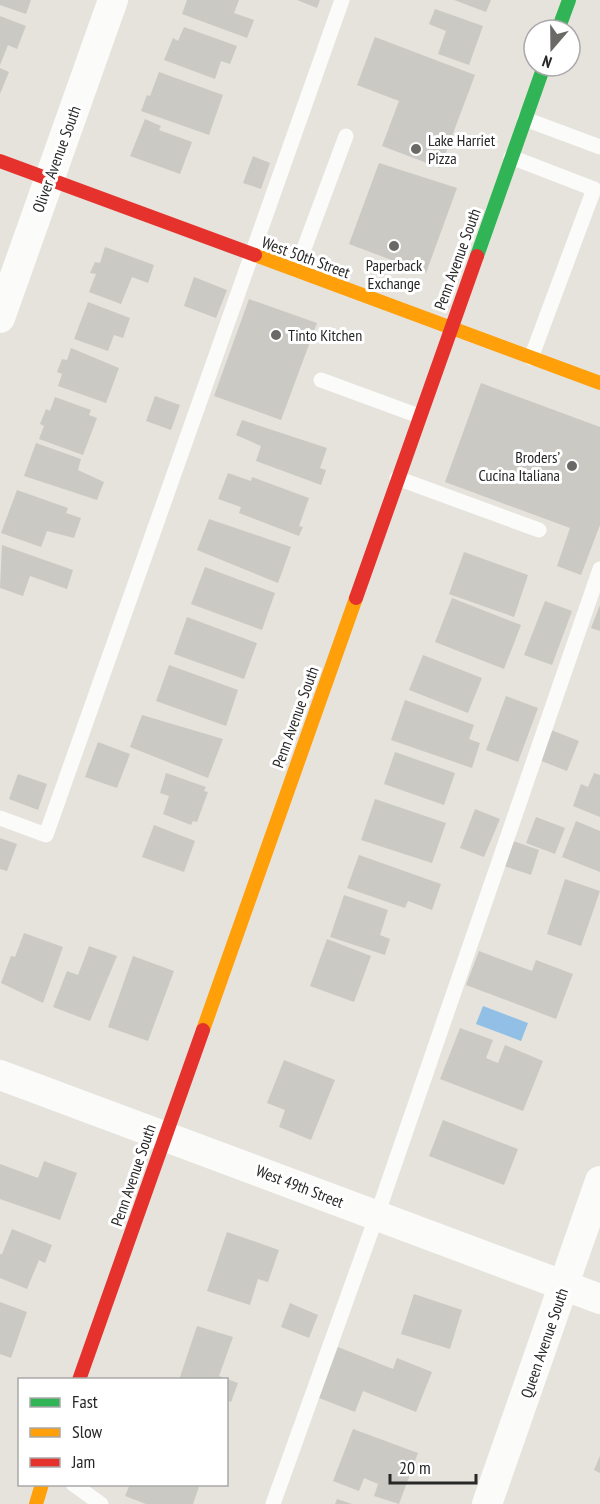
<svg xmlns="http://www.w3.org/2000/svg" width="600" height="1504" font-family="'PT Sans Narrow',sans-serif">
<rect width="100%" height="100%" fill="#e5e3dc"/>
<path fill="#91bfe6" d="M483,1006l45,17 -7,18 -45,-17z"/>
<path fill="#cac9c3" d="M0,0h31l-5,14 -26,-9z
M187,0h52l-5,13 20,7 -7,18 -65,-24z
M297,0h23l-3,8z
M454,0h37l-5,12z
M435,9l48,17 -14,39 -31,-11 8,-23 -17,-7z
M0,16l26,10 -9,23 -9,-4 -8,20z
M184,27l53,19 -7,18 -9,-3 -6,18 -51,-19 9,-22 5,3z
M375,37l100,38 -35,93 -58,-22 17,-45 -42,-16z
M0,68l9,4 -9,22z
M159,72l64,23 -14,40 -68,-24 6,-16 3,1z
M145,119l16,7 -2,4 33,12 -12,32 -50,-18z
M253,156l17,7 -9,26 -18,-6z
M379,163l78,25 -31,85 -77,-29z
M105,247l49,18 -6,18 -16,-6 -11,27 -32,-12 7,-18 -6,-1 5,-11 5,1z
M194,277l33,13 -11,28 -32,-12z
M249,299l68,24 -36,97 -67,-24z
M88,302l42,16 -7,20 -9,-3 -6,16 -34,-12z
M71,348l48,20 -13,35 -48,-17 4,-12 -5,-2 5,-13 5,1z
M481,383l119,44v98l-19,50 -24,-9 13,-38 -125,-46z
M155,396l25,9 -9,25 -25,-9z
M55,397l36,13 -2,5 8,3 -14,37 -44,-16 5,-13 -4,-2 6,-15 4,2z
M242,420l85,28 -7,20 6,2 -5,15 -65,-24 5,-15 -25,-11z
M36,443l45,16 -3,11 26,12 -7,18 -73,-24z
M228,473l23,8 1,-4 57,21 -10,28 4,1 -4,9 -60,-23 2,-6 -23,-8z
M17,490l51,18 -2,5 15,5 -7,20 -27,-7 -6,16 -40,-14z
M209,519l82,28 -13,36 -81,-33z
M2,545l71,25 -6,19 -37,-13 -7,20 -23,-8z
M464,552l64,23 -14,42 -65,-23z
M205,567l70,26 -13,37 -71,-26z
M452,598l69,27 -17,44 -69,-27z
M545,601l27,10 -20,54 -28,-10z
M600,605v26l-9,-3z
M187,617l70,26 -13,36 -70,-25z
M423,655l59,23 -14,35 -59,-23z
M169,665l69,25 -12,36 -70,-25z
M506,696l32,12 -20,54 -32,-12z
M405,700l69,25 -5,14 11,4 -8,25 -81,-28z
M142,715l81,24 -15,39 -78,-31z
M551,730l28,11 -12,30 -28,-11z
M98,742l32,12 -13,34 -32,-11z
M395,752l60,21 -11,32 -60,-21z
M166,773l40,14 -2,4 4,1 -11,30 -4,-1 -2,4 -28,-11 6,-18 -9,-3z
M594,773l6,2v42l-27,-11 8,-22 7,3z
M18,774l29,10 -9,26 -29,-11z
M375,799l71,24 -14,40 -71,-23z
M475,809l25,10 -16,38 -24,-9z
M536,817l29,11 -10,26 -29,-11z
M576,821l24,10v41l-38,-15z
M154,825l41,16 -11,31 -42,-15z
M0,838l17,6 -10,27 -7,-2z
M513,841l26,9 -8,25 -27,-9z
M359,855l82,29 -9,26 -24,-9 -3,7 -58,-20z
M565,879l35,12 -19,55 -34,-12z
M344,895l44,15 -8,25 10,4 -5,16 -55,-18z
M24,933l39,14 -20,56 -42,-20 10,-27 4,1z
M327,939l44,17 -17,46 -44,-16z
M89,946l28,10 -27,65 -37,-14 14,-36 11,4z
M479,951l53,20 4,-11 37,14 -17,45 -90,-34z
M133,956l41,15 -26,70 -40,-14z
M460,1028l33,12 -7,18 12,5 7,-18 38,16 -20,50 -83,-32z
M284,1060l51,20 -24,60 -32,-13 6,-17 -18,-7z
M443,1120l75,29 -14,36 -75,-29z
M44,1161l33,12 -17,47 -60,-21v-35l38,14z
M12,1229l40,16 -7,18 -6,-3 -12,29 -27,-11v-24h2z
M227,1232l52,18 -11,32 -10,-3 -8,26 -43,-14z
M414,1294l48,16 -12,39 -49,-15z
M0,1302l27,10 -16,46 -11,-4z
M290,1303l28,12 -9,23 -28,-11z
M197,1326l36,11 -14,39 19,7 -7,19 -5,-2v-20h-47z
M338,1347l55,22 4,-11 35,14 -16,40 -53,-21 -8,21 -36,-14z
M353,1429l65,24 -19,51 -25,-8 4,-12 -14,-6 -5,13 -26,-10z
M600,1456v17l-6,-3z
M130,1484h70l-7,20h-47l-21,-8z
M337,1499l15,5h-17z"/>
<g fill="none" stroke-linecap="round" stroke-linejoin="round">
<path stroke="#fbfbfa" stroke-width="15" d="M525,119l75,28
M511,157l83,32 -63,169
M296,270l50,-134
M321,380l98,36
M397,478l142,52
M0,818l46,17 296,-835
M73,1484l28,20
M273,1504l104,-289 223,-646"/>
<path stroke="#fbfbfa" stroke-width="30" d="M0,318l113,-318
M0,1075l600,224
M487,1504l113,-323"/>
<path stroke="#30b455" stroke-width="14" d="M558,30l11,-30
M477,256l67,-190"/>
<path stroke="#ff9f0a" stroke-width="14" d="M255,255l345,128
M203,1030l153,-432
M36,1504l6,-20"/>
<path stroke="#e5322d" stroke-width="14" d="M0,161l255,94
M356,598l121,-342
M79,1380l124,-350"/>
</g>
<g fill="#6a6966" stroke="#fff" stroke-width="2">
<circle cx="416" cy="149" r="6"/>
<circle cx="394" cy="246" r="6"/>
<circle cx="276" cy="335" r="6"/>
<circle cx="572" cy="466" r="6"/>
</g>
<g text-anchor="middle" stroke-width="6" stroke-linejoin="round" paint-order="stroke">
<g font-size="16" fill="#272727" stroke="#fff" text-anchor="start">
<text x="428" y="146">Lake Harriet<tspan x="428" dy="18">Pizza</tspan></text>
<text x="394" y="271" text-anchor="middle">Paperback<tspan x="394" dy="18">Exchange</tspan></text>
<text x="288" y="341">Tinto Kitchen</text>
<text x="560" y="463" text-anchor="end">Broders’<tspan x="560" dy="18">Cucina Italiana</tspan></text>
</g>
<g font-size="16" fill="#272727" stroke="#fff">
<text transform="translate(56 159) rotate(-70)" y="6">Oliver Avenue South</text>
<text transform="translate(306 257) rotate(20)" y="6">West 50th Street</text>
<text transform="translate(457 259) rotate(-70)" y="6">Penn Avenue South</text>
<text transform="translate(295 717) rotate(-70)" y="6">Penn Avenue South</text>
<text transform="translate(133 1175) rotate(-71)" y="6">Penn Avenue South</text>
<text transform="translate(300 1186) rotate(21)" y="6">West 49th Street</text>
<text transform="translate(544 1343) rotate(-71)" y="6">Queen Avenue South</text>
</g>
</g>
<rect x="18" y="1378" width="210" height="108" fill="#ffffff" stroke="#a9a9a9" stroke-width="1.5"/>
<rect x="30" y="1398" width="30" height="9" fill="#30b455" stroke="#a9a9a9" stroke-width="1.5"/>
<text x="72" y="1408" font-size="18" fill="#272727">Fast</text>
<rect x="30" y="1428" width="30" height="9" fill="#ff9f0a" stroke="#a9a9a9" stroke-width="1.5"/>
<text x="72" y="1438" font-size="18" fill="#272727">Slow</text>
<rect x="30" y="1458" width="30" height="9" fill="#e5322d" stroke="#a9a9a9" stroke-width="1.5"/>
<text x="72" y="1468" font-size="18" fill="#272727">Jam</text>
<g transform="translate(552 48) rotate(200)"><circle r="28" fill="#ffffff" stroke="#a9a9a9" stroke-width="1.5"/>
<path d="M0-4.5L10 22L0 15L-10 22Z" fill="#6a6966"/>
<text y="-9" font-size="16" font-weight="bold" text-anchor="middle" fill="#272727">N</text>
</g>
<path d="M390 1474v9h86v-9" fill="none" stroke="#272727" stroke-width="3"/>
<text x="399" y="1474" font-size="18" fill="#272727" stroke="#ffffff" stroke-width="4.5" paint-order="stroke">20 m</text>
</svg>
